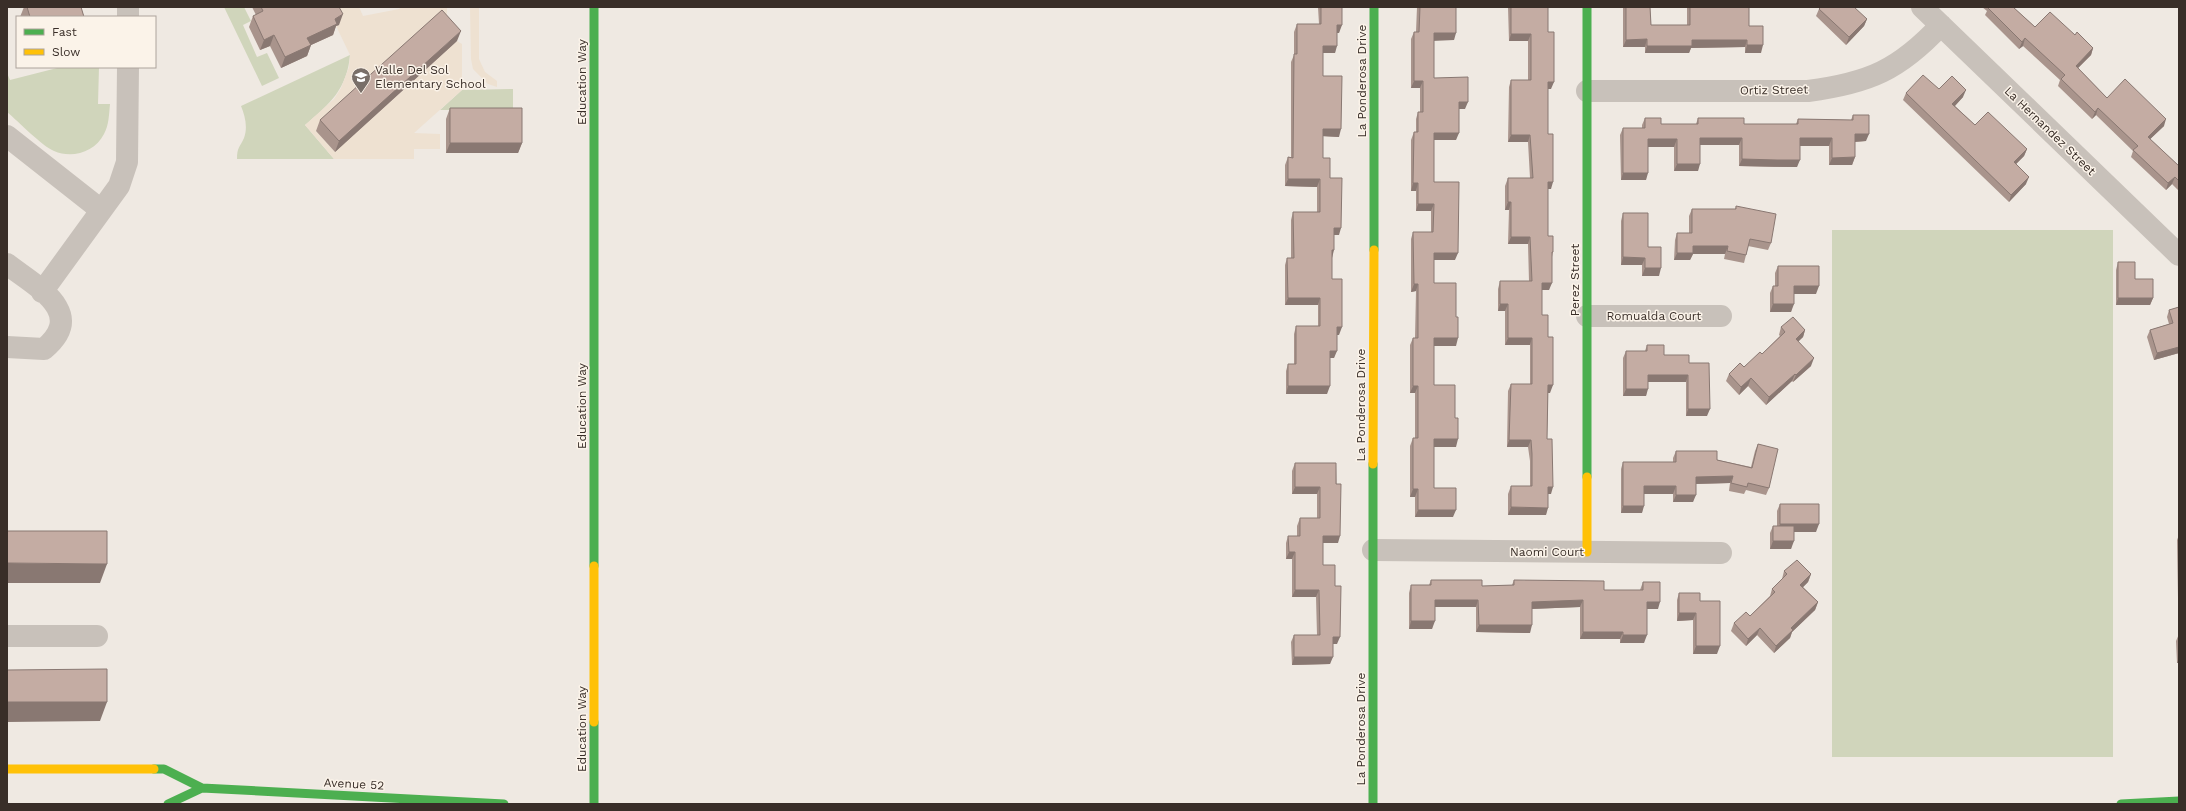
<svg xmlns="http://www.w3.org/2000/svg" width="2186" height="811" font-family="'Work Sans',sans-serif">
<rect width="100%" height="100%" fill="#efe9e2"/>
<path fill="#d0d5bb" d="M224,7h20l7,14 -8,4 14,32 10,-4 12,25 -17,8z
M350,55c-3,34 -20,49 -45,70l29,34h-97c0,-12 3,-12 7,-21 4,-11 1,-22 -3,-32z
M61,67h38l-1,37h12c-1,10 -1,21 -6,30 -9,18 -32,25 -50,17 -12,-5 -35,-29 -47,-39v-39l3,7z
M513,89v21h-73l22,-20z
M1832,230h281v527h-281z"/>
<path fill="#eee1d1" d="M327,7h32l4,9 36,-7 3,-2h45v7l-131,117 19,21 122,-111 5,3v46l-48,43 26,1v15h-26v10h-80l-29,-34 29,-26 7,-11 8,-21 1,-12z
M470,7h9v52l6,13 12,9v6l-9,-3 -15,-15 -2,-10z"/>
<g fill="none" stroke-linecap="round" stroke-linejoin="round">
<path stroke="#c8c1ba" stroke-width="22" d="M1922,7l257,248
M128,17v-10
M1587,91h221c61,-8 91,-21 133,-66
M7,136l94,74
M7,264c28,22 81,48 37,85l-37,-2
M42,292l77,-106 8,-24 1,-95
M1587,316h134
M1373,550l348,3
M7,636h90"/>
<path stroke="#4caf50" stroke-width="9" d="M594,7v559
M1587,7v470
M1374,250v-243
M594,722v82
M154,769h10l38,19 302,16
M168,804l34,-16
M1373,804v-340
M2121,804l58,-3"/>
<path stroke="#ffc107" stroke-width="9" d="M1373,464l1,-214
M1587,477v75
M594,566v156
M7,769h147"/>
</g>
<path fill="#a9948c" d="M24,7h57l3,10h-64z
M252,7h87v18l-3,1 -3,9 -22,10 -4,11 -26,12 -11,-22 -10,4 -11,-23 4,-11 3,-1z
M1318,7h24l-3,26h-2l-2,20h-12v23l16,61 -16,-1v22l7,20 9,57h-5l-2,23v21l7,56h-2l-3,23h-4l-3,36h-41v-23l2,-7h6v-30l2,-8h22v-21h-33v-40l2,-7h4v-38l2,-8h24v-25l-32,-1v-21l3,-8h3v-95l3,-7v-23l3,-8h22z
M1417,7h41l-1,1h-1l-2,32h-20v38l31,31h-6l-3,31h-22v42l21,78h-21v23l22,63h-22v39l22,62h-22v41l19,29h-38v-20h-5v-51l3,-8h2v-45h-5v-48l3,-7h2l1,-47 -5,1v-53l2,-7h18v-21h-15v-20h-5v-51l3,-8h2v-13l2,-7h2v-24h-9v-49l3,-7h2z
M1508,7h40v25l3,57h-3v45l3,55h-3v47l5,16 -1,5 -3,33h-7v25l6,22 2,56h-2l-1,46 4,55h-3l-2,21h-38v-21l3,-8h19v-25l-2,-14h-21l1,-56 3,-7h19v-39h-25v-34h-7v-22l2,-8h29l-1,-37h-20l1,-34h-4v-24l3,-8h22l-2,-36h-20l1,-55 2,-7h17v-39h-19z
M1623,7h27l1,18h36v-18h62v19l12,27h-16v-6l-54,1 -2,5h-44v-6h-22z
M1982,7h31l22,20 40,8 18,13 -2,7 -13,13 29,30 57,28 -14,13 29,27v25l-7,-7 -6,6 -35,-33 2,-6 -37,-36 -4,4 -34,-33 2,-6 -37,-34 -4,3 -34,-34 2,-4z
M1819,9l48,10 -3,7 -18,19 -30,-29z
M457,41l-122,111 -19,-21 4,-11z
M1939,89l24,8 -8,9 20,19 52,24 -3,7 -8,8 10,20 -17,18 -106,-102 3,-7z
M450,108l72,35 -4,10h-72v-34z
M1853,115l13,26 -11,1v15l-3,8h-23v-19h-29l-3,21h-23l-35,-1v-21h-39l-2,26h-24v-24h-26l-2,33h-25l-1,-45 3,-7h19v-3l3,-7 16,6h35l2,-6 46,6h52l2,-5 53,1z
M1736,206l35,37 -3,7 -20,-4 -2,9 -2,8 -20,-4 1,-5h-32l-3,6h-16l1,-20 2,-7h12v-17l3,-7h43z
M1623,213l25,34 11,29h-17v-11h-21v-44z
M2118,262l35,36 -3,7h-34v-35z
M1778,266l38,28h-22l-3,18h-21v-19l3,-7h2v-13z
M2179,307v46l-25,7 -7,-23 3,-7 19,-6 -2,-7 2,-7z
M1781,327l24,3 -2,7 -5,5 13,24 -18,16 -1,-1 -26,24 -18,-19 -9,9 -13,-14 3,-7 15,-7 18,-13 18,-18 -1,-1z
M1647,345l17,10 25,8 18,53h-21v-34h-38l-2,14h-23v-38l3,-7h19z
M1758,444l11,44 -3,7 -20,-5 -2,4 -15,-3 1,-8 -34,1 -3,18h-20v-8h-29l-2,19h-21v-44l2,-7h50v-4l3,-7 75,16 4,-16z
M1295,463h41l2,80h-15v22l12,21 2,58h-4l-3,20 -38,1 -1,-23 3,-7h23l-1,-38h-24v-38h-6v-16l2,-7h9v-10l3,-8h17v-24h-25v-23z
M1780,504l36,28h-22l-3,17h-21v-16l3,-7h4v-15z
M2179,535v63h-1l-1,-58z
M1784,571l27,3 -3,8 -5,5 15,15 -3,8 -23,22 -2,6 -16,15 -17,-18 -11,11 -15,-15 3,-8 16,-7 20,-20 2,-7 10,-10z
M1431,580l51,6 30,-1 2,-5 90,10h36l3,-8 15,27h-11l-3,34h-24v-4h-40v-32l-48,2 -2,24 -54,-1v-25h-41l-3,22h-23v-36l2,-8h18z
M1679,593l21,8 17,53h-24v-34l-16,1v-21z
M2179,634v29h-2l-1,-22z"/>
<path fill="#897872" d="M343,14l-4,11 -3,1 -3,9 -22,10 -4,11 -26,12 4,-11 22,-19 28,-19z
M1867,19l-3,7 -18,19 3,-8z
M1337,25h5l-3,8h-5z
M461,31l-4,10 -122,111 4,-11z
M1434,33h22l-2,7 -22,1z
M1511,34h20l-3,7h-19z
M274,35l-4,11 -10,4 4,-10z
M2025,38l-2,8 -4,3 3,-7z
M1647,39l-2,8h-22l3,-7z
M1692,40h55l-2,7 -54,1 -2,5h-44l2,-7z
M1747,45h16l-2,8h-16z
M1323,46h14l-2,7h-15z
M2093,48l-2,7 -18,18 3,-7z
M1414,81h9l-3,7h-9z
M1548,82h6l-3,7h-5z
M1966,90l-3,7 -13,14 2,-7z
M1459,102h9l-3,7h-9z
M2098,108l-2,7 -4,4 3,-7z
M2166,119l-2,7 -19,18 3,-7z
M1323,129h18l-2,8 -19,-1z
M1434,133h25l-3,7h-24z
M1855,134h14l-3,7 -14,1z
M1511,135h19l-2,7h-20z
M1700,138h42l-3,7h-41z
M1800,138h32l-3,8h-32z
M1648,139h29l-3,8h-29z
M450,143h72l-4,10h-72z
M2027,149l-3,7 -13,13 3,-7z
M1855,157l-3,8h-23l3,-7z
M1742,159l58,1 -3,7 -58,-1z
M1677,164h23l-2,7h-24z
M1623,173h25l-2,7h-25z
M2029,177l-3,7 -17,18 2,-7z
M2175,177l-3,7 -6,6 2,-7z
M1288,179h32l-3,8 -32,-1z
M1548,182h5l-2,7h-5z
M1413,183h5l-2,8h-5z
M1508,202h3l-2,8h-4z
M1418,204h16l-3,7h-15z
M1334,228h7l-2,7h-7z
M1511,237h19l-2,7h-20z
M1693,246h35l-3,8h-32l-3,6h-16l3,-7z
M1332,250h2l-2,8z
M1434,253h24l-3,7h-23z
M1623,257l22,1 -3,7h-21z
M1645,268h16l-2,8h-17z
M1542,283h10l-3,7h-9z
M1414,284h4l-2,7 -5,1z
M1794,286h25l-3,8h-25z
M1288,298h32l-2,7h-33z
M2118,298h35l-3,7h-34z
M1500,304h8l-3,7h-7z
M1773,304h21l-3,8h-21z
M1337,327h5l-3,8h-5z
M1805,330l-2,7 -10,9 3,-7z
M1434,338h24l-2,8h-25z
M1508,338h24l-2,7h-25z
M2179,347v6l-25,7 3,-7z
M1330,351h7l-3,7h-7z
M1814,358l-3,8 -18,16 3,-7z
M1795,374l-3,7 -26,24 3,-8z
M1648,375h40l-2,7h-40z
M1751,378l-3,8 -9,9 2,-8z
M1548,385h5l-3,8h-5z
M1288,386h42l-3,8h-41z
M1413,386h5l-3,7h-5z
M1626,389h22l-2,7h-23z
M1688,409h22l-3,7h-21z
M1434,439h24l-2,8h-25z
M1509,440h22l-3,7h-21z
M1733,476l-3,7 -37,1 3,-7z
M1644,486h32l-3,8h-31z
M1295,487h25l-3,7h-25z
M1548,487h5l-2,7h-5z
M1413,489h5l-3,8h-5z
M1676,495h20l-3,7h-20z
M1623,506h21l-2,7h-21z
M1511,507l37,1 -2,7h-38z
M1418,510h38l-3,7h-38z
M1780,524h39l-3,8h-39z
M1323,536h17l-2,7h-18z
M1773,541h21l-3,8h-21z
M1289,552h6l-3,7h-6z
M7,563l100,1 -7,19h-93z
M1811,574l-3,8 -10,10 2,-7z
M1295,590h24l-3,7h-24z
M1435,600h43l-2,7h-44z
M1583,600l-3,7 -50,2 2,-7z
M1647,602h13l-2,7h-14z
M1818,602l-3,8 -23,22 -2,6 -16,15 2,-7 15,-18z
M1679,613h17l-3,7 -16,1z
M1411,621h24l-3,8h-23z
M1479,625h53l-2,8 -54,-1z
M1760,628l-3,7 -11,11 2,-7z
M1583,632h40l-3,7h-40z
M1623,635h24l-3,8h-24z
M1333,637h7l-3,7h-7z
M1696,646h24l-3,8h-24z
M1294,657h39l-3,7 -38,1z
M2179,657v6h-2z
M7,702h100l-7,19 -93,1z"/>
<path fill="#c4aca3" stroke="#897872" d="M27,7h54l3,10h-54z
M261,7h78l4,7 -8,5 2,5 -30,14 4,7 -26,12 -11,-22 -10,5 -11,-24 10,-5z
M1321,7h21v18h-5v21h-14v30h19l-1,53h-18v29h7v20h12l-1,50h-7v22h-2v29h10v48h-5v24h-7v35h-42v-22h8v-38h24v-28h-32l-1,-40h7l-1,-46h27v-33h-32v-22l5,1 1,-104h3v-30h24z
M1420,7h36v26h-22v45l34,-1v25h-9v31h-25v49h25l-1,71h-24v30h22v34h2v21h-24v47h21v33h3v21h-24v49h22v22h-38v-21h-5v-51h5v-52h-5v-48h5v-54h-4l-1,-52h20l1,-28h-16v-21h-5l1,-51h4v-20h5v-31h-9v-49h5z
M1511,7h37v25h6v50h-6v52h5v48h-5v54h5v16h-1v31h-10v32h6v22h5v48h-5l-1,54h5l1,48h-5v21l-37,-1v-21h21v-32l-1,-14h-22l2,-56h21v-46h-24v-34h-8v-23h32l-2,-44h-19v-35h-3v-24h25l-3,-43h-19v-55h20v-46h-20z
M1626,7h24l1,18h39v-18h59v19h14v19h-16v-5h-55v6h-45v-7l-21,1z
M1821,7h33l13,12 -18,18 -30,-28z
M1989,7h24l22,20 15,-15 25,23 2,-3 16,16 -17,18 31,32 18,-19 41,40 -18,18 31,29v15l-4,-4 -7,6 -35,-33 5,-4 -40,-38 -3,4 -34,-33 4,-4 -40,-37 -3,4 -34,-34z
M442,10l19,21 -122,110 -19,-21z
M1923,75l16,14 13,-13 14,14 -14,14 23,21 13,-13 39,37 -13,13 15,15 -18,18 -105,-102z
M450,108h72v35h-72z
M1853,115h16v19h-14v23l-23,1v-20h-32v22h-23l-35,-1v-21h-42v26h-23v-25h-29v34h-25v-45h22v-10h16v6h37v-6h46v6h54v-5l55,1z
M1736,206l40,8 -5,29 -21,-4 -4,16 -19,-4 1,-5h-35v7h-16v-20h15v-24h44z
M1623,213h25v34h13v21h-16v-10l-22,-1z
M2118,262h17v17h18v19h-35z
M1778,266h41v20h-25v18h-21v-18h5z
M2179,307v40l-22,6 -7,-23 23,-7 -4,-13z
M1793,317l12,13 -9,9 18,19 -18,17 -1,-1 -26,23 -18,-19 -10,9 -12,-13 11,-11 4,4 16,-15 2,2 23,-22 -4,-5z
M1647,345h17v10h25v8h20l1,46h-22v-34h-40v14h-22v-38h21z
M1758,444l20,5 -9,39 -21,-5 -1,4 -16,-4 2,-7 -37,1v18h-20v-9h-32v20h-21v-44h53v-11h41v9l35,8z
M1295,463h41v21h5l-1,52h-17v29h12v21h6l-1,51h-7v20h-39v-22h26l-1,-45h-24v-38h-6l-1,-16h12v-18h20v-31h-25z
M1780,504h39v20h-39z
M1773,526h21v15h-21z
M7,531h100v33l-100,-1z
M1797,560l14,14 -11,11 18,17 -27,26 2,2 -17,16 -16,-18 -12,11 -14,-16 12,-11 4,4 25,-24 -3,-3 15,-15 -3,-3z
M1431,580h51v6l32,-1v-5l90,1v9h39v-8h17v20h-13v33h-24v-3h-40v-32l-51,2v23h-53l-1,-25h-43v21h-24v-36h20z
M1679,593h21v8h20v45h-24v-33h-17z
M107,669v33h-100v-32z"/>
<defs>
<g id="school-pin" transform="scale(1)"><path d="M0 17L-7.5 6A9.5 9.5 0 1 1 7.5 6Z" fill="#796f69" stroke="#fbf3e9"/><path d="M0-5L7-2L0 1L-7-2ZM-4 1L0 2.5L4 1V4Q0 6-4 4Z" fill="#fff"/></g>
</defs>
<g fill-rule="evenodd">
<use href="#school-pin" x="361" y="77"/>
</g>
<g text-anchor="middle" stroke-width="3" stroke-linejoin="round" paint-order="stroke">
<g font-size="12" fill="#392e28" stroke="#fbf3e9" text-anchor="start">
<text x="375" y="74">Valle Del Sol<tspan x="375" dy="14">Elementary School</tspan></text>
</g>
<g font-size="12" fill="#392e28" stroke="#fbf3e9">
<text transform="translate(1362 81) rotate(-90)" y="4">La Ponderosa Drive</text>
<text transform="translate(582 82) rotate(-90)" y="4">Education Way</text>
<text transform="translate(1774 90) rotate(-1)" y="4">Ortiz Street</text>
<text transform="translate(2050 131) rotate(44)" y="4">La Hernandez Street</text>
<text transform="translate(1575 280) rotate(-90)" y="4">Perez Street</text>
<text x="1654" y="320">Romualda Court</text>
<text transform="translate(1361 405) rotate(-90)" y="4">La Ponderosa Drive</text>
<text transform="translate(582 406) rotate(-90)" y="4">Education Way</text>
<text x="1547" y="556">Naomi Court</text>
<text transform="translate(582 729) rotate(-90)" y="4">Education Way</text>
<text transform="translate(1361 729) rotate(-90)" y="4">La Ponderosa Drive</text>
<text transform="translate(354 784) rotate(3)" y="4">Avenue 52</text>
</g>
</g>
<rect width="2186" height="811" fill="none" stroke="#392e28" stroke-width="16"/>
<rect x="16" y="16" width="140" height="52" fill="#fbf3e9" stroke="#ada49c"/>
<rect x="24" y="29" width="20" height="6" fill="#4caf50" stroke="#ada49c"/>
<text x="52" y="36" font-size="12" fill="#392e28">Fast</text>
<rect x="24" y="49" width="20" height="6" fill="#ffc107" stroke="#ada49c"/>
<text x="52" y="56" font-size="12" fill="#392e28">Slow</text>
</svg>
